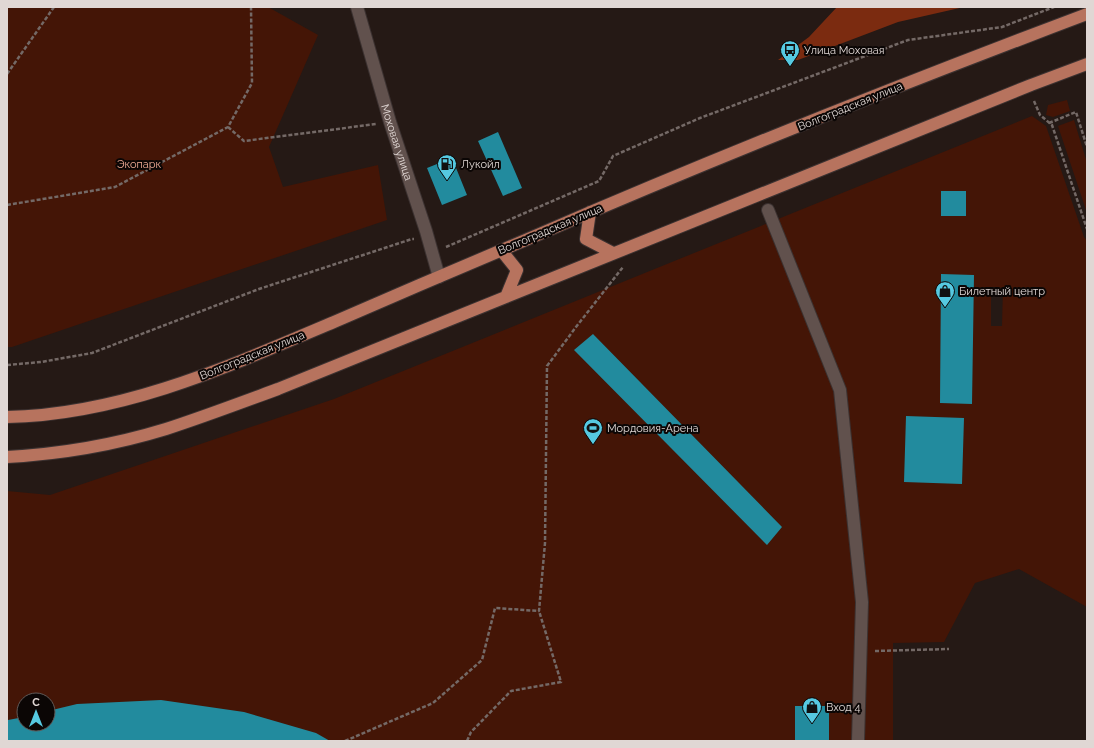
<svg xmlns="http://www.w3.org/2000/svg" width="1094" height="748" font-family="Raleway,sans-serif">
<rect width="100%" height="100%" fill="#251915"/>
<path fill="#441506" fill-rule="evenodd" d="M7,7h261l50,28 -49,112 14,40 95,-22 9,55 -375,127h-5z
M1067,100l3,11 -17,6 -7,-2 2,-10z
M1032,116l14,10 38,111 3,4v366l-68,-38 -44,14 -31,59 -51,1v98h-886v-250l43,4 284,-96zM991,287l12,1 -1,38h-11zM24,700h24v24h-24z
M1074,120l13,43v50l-29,-87z"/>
<path fill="#7b2b10" d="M837,7h127l-66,15 -100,38h-20l31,-23z"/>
<path fill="#228b9e" d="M498,132l24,56 -19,8 -25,-55z
M452,158l15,37 -25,10 -15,-37z
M941,191h25v25h-25z
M941,274l33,1 -2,129 -32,-1z
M593,334l189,193 -15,18 -193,-195z
M906,416l58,2 -2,66 -58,-2z
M161,700l83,12 72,21 14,8h-323l1,-21 16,-3v7h24v-13l29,-7z
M795,706h34v35h-34z"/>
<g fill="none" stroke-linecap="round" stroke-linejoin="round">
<g stroke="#3c3231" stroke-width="14">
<g id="minor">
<path id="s1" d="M357,7l33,115 36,109 13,46"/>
<path d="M768,210l72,180 22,212 -4,139"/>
</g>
</g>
<g stroke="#3c3231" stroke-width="14">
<path id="major" d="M590,212l-4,27 27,14
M501,250l16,20 -11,27
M7,417c114,-2 223,-51 327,-95 69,-30 139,-60 208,-89 180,-78 362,-150 545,-219
M7,457c53,-3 107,-12 159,-28 37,-12 74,-26 112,-40l753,-304 56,-21"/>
</g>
<path stroke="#746966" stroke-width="2.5" stroke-dasharray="4 2" stroke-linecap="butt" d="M7,74l47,-67
M1034,101l6,14 12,10 35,104
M1049,123l27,-11 11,35
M228,127l16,14 132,-17
M7,205l108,-18 113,-60 24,-44 -1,-76
M446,247l153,-66 14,-25 87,-38 208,-78 94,-13 52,-20
M7,365l34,-3 51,-9 167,-64 153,-50h2
M875,651l74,-2
M345,741l88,-38 49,-43 13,-52 44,3 6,-68 2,-177 29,-39 47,-60
M467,741l4,-9 40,-41 50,-9 -22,-71"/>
<use href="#minor" stroke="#61514d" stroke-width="12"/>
<use href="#major" stroke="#b7735e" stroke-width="12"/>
</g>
<defs>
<g id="bus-pin" transform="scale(1)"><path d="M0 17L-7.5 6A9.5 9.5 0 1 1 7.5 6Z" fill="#56c9e1" stroke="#0b0605"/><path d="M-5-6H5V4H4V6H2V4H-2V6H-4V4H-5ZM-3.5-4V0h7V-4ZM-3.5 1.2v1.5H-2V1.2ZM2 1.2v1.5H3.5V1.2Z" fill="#111"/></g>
<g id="fuel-pin" transform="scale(1)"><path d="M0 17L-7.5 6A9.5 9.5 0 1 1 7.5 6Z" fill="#56c9e1" stroke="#0b0605"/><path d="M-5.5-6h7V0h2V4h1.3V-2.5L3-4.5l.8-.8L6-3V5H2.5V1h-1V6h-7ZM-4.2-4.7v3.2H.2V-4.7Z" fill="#111"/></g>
<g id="shop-pin" transform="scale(1)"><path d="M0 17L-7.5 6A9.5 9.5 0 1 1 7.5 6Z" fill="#56c9e1" stroke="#0b0605"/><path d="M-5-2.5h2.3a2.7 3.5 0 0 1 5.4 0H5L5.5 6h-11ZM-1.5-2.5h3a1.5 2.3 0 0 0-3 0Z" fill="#111"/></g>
<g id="stadium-pin" transform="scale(1)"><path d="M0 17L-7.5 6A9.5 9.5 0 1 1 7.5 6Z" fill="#56c9e1" stroke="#0b0605"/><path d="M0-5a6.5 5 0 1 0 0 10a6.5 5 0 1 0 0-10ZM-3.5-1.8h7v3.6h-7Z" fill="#111"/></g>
</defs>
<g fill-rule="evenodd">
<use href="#bus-pin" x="790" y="50"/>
<use href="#fuel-pin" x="447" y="164"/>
<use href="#shop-pin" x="945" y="291"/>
<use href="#stadium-pin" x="593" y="428"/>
<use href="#shop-pin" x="812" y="707"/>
</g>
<g text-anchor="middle" stroke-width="4" stroke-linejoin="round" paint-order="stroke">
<g font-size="11" fill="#e0d7d4" stroke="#0b0605" text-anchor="start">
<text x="804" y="54">Улица Моховая</text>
<text x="461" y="168">Лукойл</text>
<text x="959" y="295">Билетный центр</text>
<text x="607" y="432">Мордовия-Арена</text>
<text x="826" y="711">Вход 4</text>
</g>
<g font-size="11" fill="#e0d7d4" stroke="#0b0605">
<text transform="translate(850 106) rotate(-22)" y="4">Волгоградская улица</text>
<text dy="4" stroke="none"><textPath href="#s1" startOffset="141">Моховая улица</textPath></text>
<text transform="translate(550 229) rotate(-23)" y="4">Волгоградская улица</text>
<text transform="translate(252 355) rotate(-22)" y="4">Волгоградская улица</text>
</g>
<g font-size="11" fill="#f2ac96" stroke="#0b0605">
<text x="139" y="168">Экопарк</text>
</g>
</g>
<rect width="1094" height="748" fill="none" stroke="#e0d7d4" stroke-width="16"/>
<g transform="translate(36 712)"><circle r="19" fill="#0b0605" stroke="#605a58"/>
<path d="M0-3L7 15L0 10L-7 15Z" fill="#56c9e1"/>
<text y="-6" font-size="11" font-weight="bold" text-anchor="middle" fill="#e0d7d4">С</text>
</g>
</svg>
